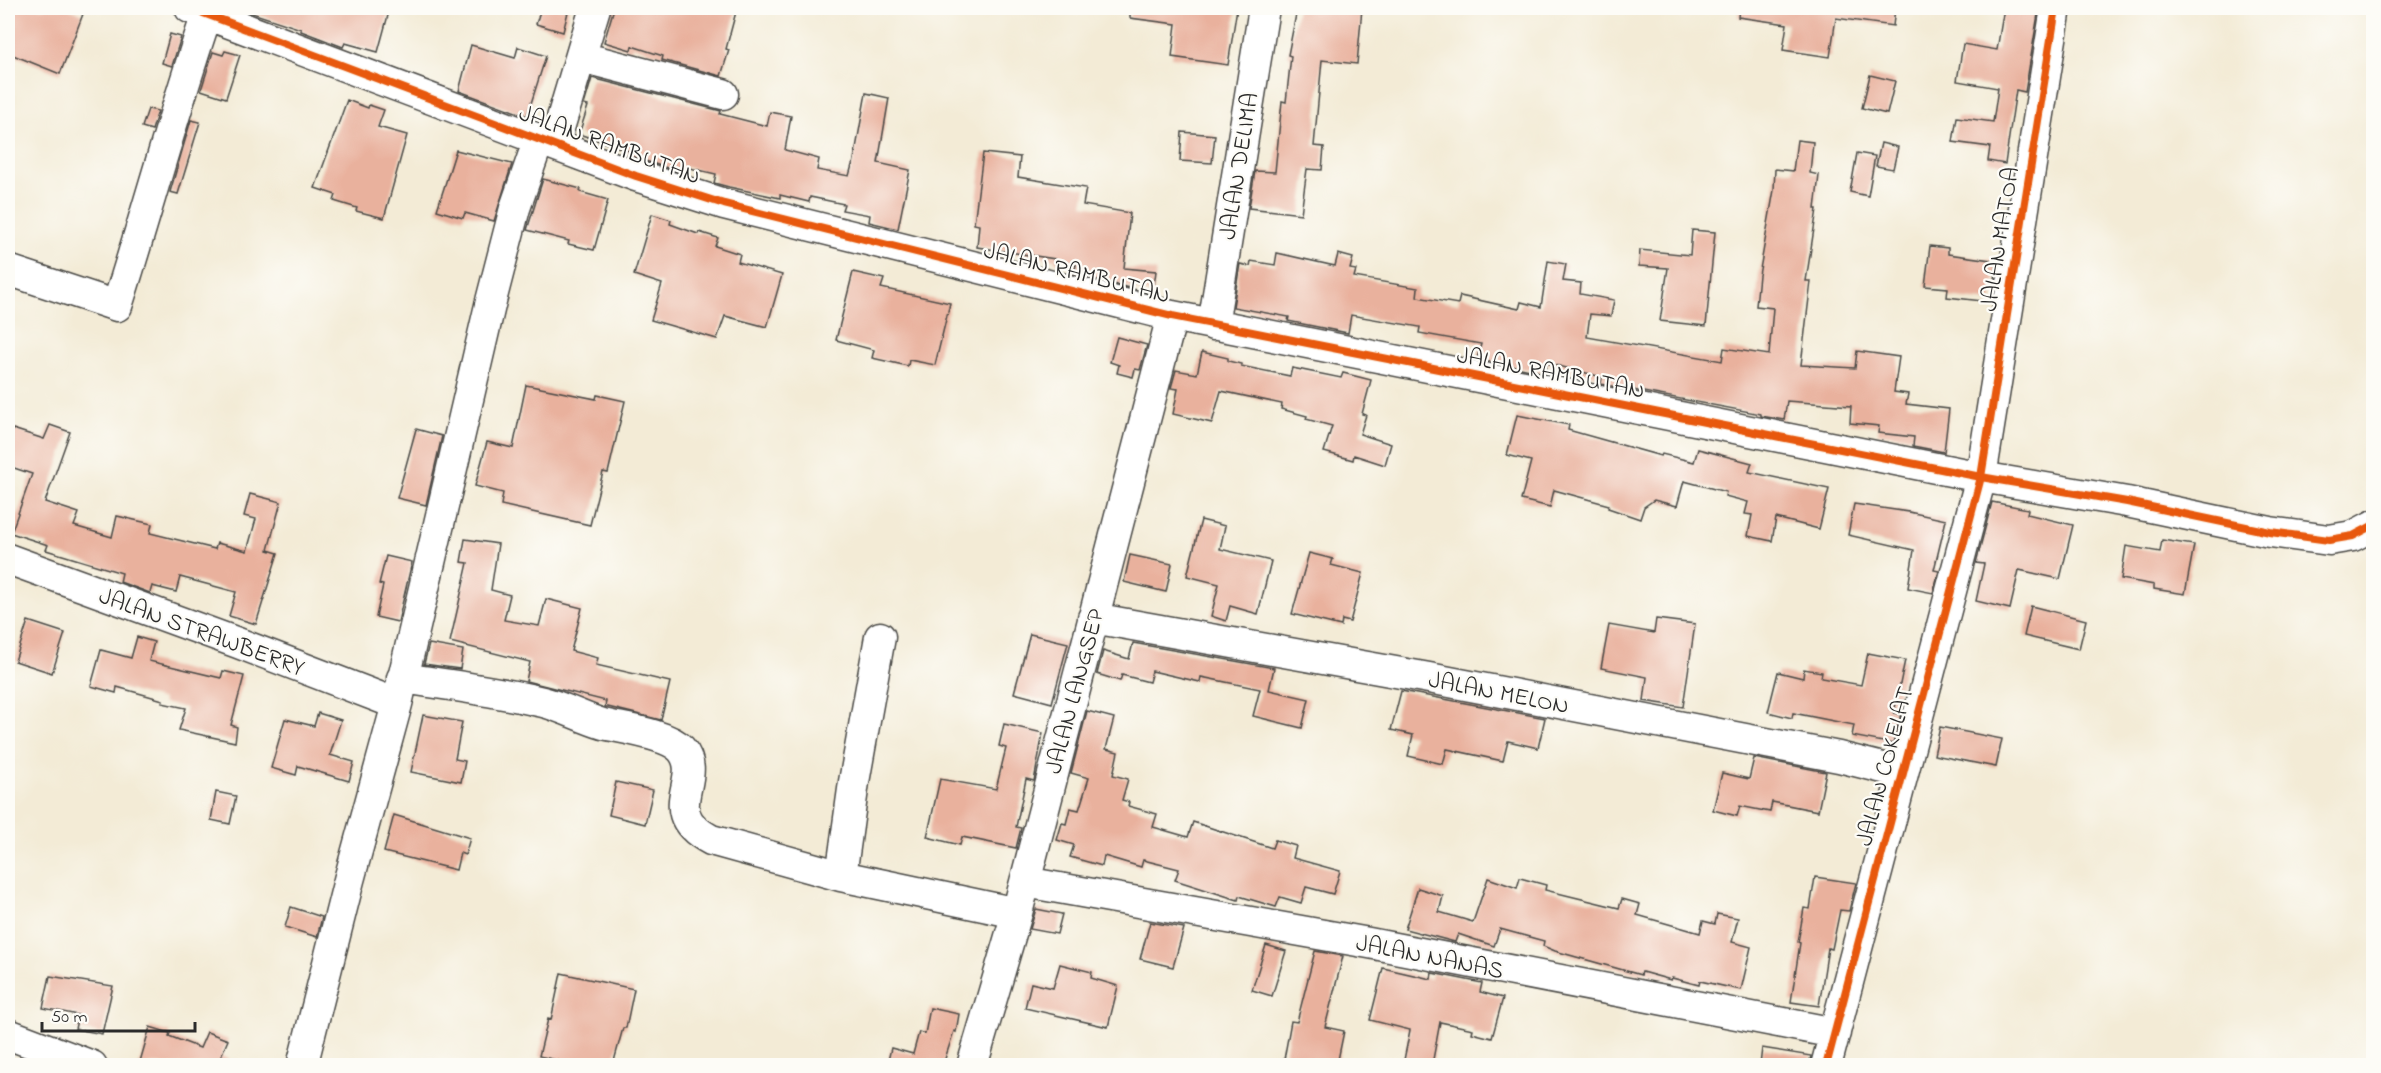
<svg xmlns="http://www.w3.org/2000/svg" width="2381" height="1073" font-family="'Indie Flower',sans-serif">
<rect width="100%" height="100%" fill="#fdfcf7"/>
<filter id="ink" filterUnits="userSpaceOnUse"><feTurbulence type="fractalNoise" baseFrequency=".0167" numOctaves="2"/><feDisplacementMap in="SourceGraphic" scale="12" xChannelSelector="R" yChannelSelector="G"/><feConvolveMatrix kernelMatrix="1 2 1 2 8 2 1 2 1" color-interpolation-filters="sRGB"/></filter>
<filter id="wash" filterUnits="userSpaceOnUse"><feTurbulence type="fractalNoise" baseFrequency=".008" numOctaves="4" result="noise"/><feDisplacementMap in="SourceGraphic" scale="24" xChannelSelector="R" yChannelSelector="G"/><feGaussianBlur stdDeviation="1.35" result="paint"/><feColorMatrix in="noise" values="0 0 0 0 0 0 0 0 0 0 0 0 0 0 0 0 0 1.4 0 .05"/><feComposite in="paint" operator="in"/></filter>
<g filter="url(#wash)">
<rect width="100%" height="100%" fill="#f3ebd6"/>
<g id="blocks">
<path fill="#e9b19d" d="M8,8h58l17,6 -23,60 -52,-21z
M246,8h144l-12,44 -33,-9 -2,4 -42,-16v-2l-55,-18z
M541,8h28l-6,24 -27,-8z
M614,8h123l-11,41 3,1 -8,26 -59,-16 1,-4 -31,-10 -1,4 -27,-8z
M1130,8h107l-9,57 -56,-8 4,-33 -46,-6z
M1313,8h49l-5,56 -35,-4 -8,86 10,1 -2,23 -15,-1 -6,45 -52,-6 6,-37 20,1 7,-71 4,1 5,-46 -3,-1 9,-46 15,2z
M1739,8h156l-2,18 -57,-8 -6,39 -47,-7 4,-26 -49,-7z
M2004,8h35l-14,84 -9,-2 -11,74 -17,-3 2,-14 -37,-5 4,-25 36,5 5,-34 -41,-7 6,-37 34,6z
M170,34l11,3 -9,29 -10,-3z
M471,45l44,13 3,-11 28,9 -19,60 -68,-25z
M225,51l15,4 -14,43 -25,-8 12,-38 10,3z
M1870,75l25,6 -8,33 -25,-6z
M592,78l129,33 -1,3 47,12 3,-14 21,4 -6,34 34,9 -2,11 32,6 3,-11h1l13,-72 23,5 -11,65 32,7 -12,59 -29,-7 1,-7 -28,-5 2,-6 -34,-7 -1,5 -29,-7v3l-51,-11 -15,-4 2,-9 -35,-8 -1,6 -38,-12 -14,-5 1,-4 -50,-17 9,-28 -4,-1z
M347,100l21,8 1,-3 15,5 -6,17 29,8 -23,83 -28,-7 1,-3 -23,-7 2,-6 -21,-7z
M148,109l10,2 -6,19 -10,-3z
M191,120l9,2 -22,72 -8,-2z
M1182,132l33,3 -3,28 -32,-2z
M1797,140l16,2 -3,31 9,2 -4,34h2l-11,72h5l-10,84 54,3 2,-17 42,6 -5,35 14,2 -2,10 43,5 -5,43 -31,-6 1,-9 -36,-4 1,-7 -29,-3 1,-17 -64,-5 -3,19 -23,-4v-2l-160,-30 1,-7 -55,-14 -2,10 -68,-14 4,-15 -62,-11 1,-6 -69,-12 -3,18 -60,-12 1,-4 -56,-10 7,-43 10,2 1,-5 24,4 2,-12 58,13 3,-12 15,4 -3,11 6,1 -2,7 64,11 -1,9 41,7 2,-8 59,13 2,-7 20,5 7,-46 18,3 -3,17 18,2 -1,11 34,6 -3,16 -21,-2 -3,23 135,24 2,-13 45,7 4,-47 -17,-2 3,-31 15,-85 1,-21 18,2z
M1881,143l17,4 -5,22 -17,-3z
M456,150l56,14 -18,57 -29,-8 -2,5 -26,-8z
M983,153l37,4 -2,20 68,11 -3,17 47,8 -6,55 32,3 -3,23 -79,-20 2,-9 -21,-3v-3l-78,-12 2,-22 -5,-1z
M1857,153l18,3 -7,40 -18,-4z
M543,179l38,10 -1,3 28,8 -14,50 -26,-6 1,-3 -42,-11z
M652,214l19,6 -1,4 28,10 1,-2 19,6 -3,8 25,8 -2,8 44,13 -15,52 -42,-11 -8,23 -66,-19 11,-36 -28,-9z
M1692,230l23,2 -9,94 -46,-5 8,-53 -29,-2 1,-16 50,5z
M1930,246l18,2v6l50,7 -7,41 -44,-5 1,-9 -23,-2z
M853,272l31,7 -3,9 69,15 -15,62 -26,-5 -1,6 -36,-8 2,-8 -38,-10z
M1117,337l30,8 -7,25 -5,-1 -2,8 -16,-4 2,-8 -9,-3z
M1202,352l26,6v3l13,3v2l49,10 2,-8 49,10 2,-5 28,7 -9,34 4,1 -6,19 31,10 -6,21 -31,-10 -1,5 -29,-8 8,-26 -26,-7 1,-3 -26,-7 1,-5 -61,-13 -9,32 -39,-9 5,-25 -7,-1 5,-18 21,4z
M526,385l70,14 1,-4 28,6 -17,72 -5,-1 -13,53 -89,-20 2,-12 -28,-7 12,-44 26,6z
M1517,415l52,10 -1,5 93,26 1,-2 32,8 4,-13 54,14 -3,9 80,17 -10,40 -43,-11 -4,23 -24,-5 4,-21 -7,-1 3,-12 -23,-6 1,-4 -42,-11 -7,25 -23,-6 -10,7 -4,12 -32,-11 1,-3 -55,-15 -4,17 -29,-7 10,-39 -24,-6z
M50,425l20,7 -25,70 34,11 -5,13 38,11 5,-21 35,8 -2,9 65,16 2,-6 30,8 9,-32 -12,-3 6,-22 31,8 -13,48 10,3 -22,71 -27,-8 7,-24 -56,-15 -4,15 -24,-6 -2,7 -30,-11 2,-9 -76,-23 2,-5 -37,-12 21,-59 -24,-8v-21l5,-16 31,10z
M416,429l26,7 -16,69 -29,-7z
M1992,502l36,7 -1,5 46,11 -13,54 -41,-9 -9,39 -34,-8 8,-37 -8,-1z
M1854,504l55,8 37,8 -12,50 5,1 -6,22 -25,-5 6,-38 -66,-15z
M1201,520l24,6 -5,23 51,12 -13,53 -28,-8 -4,15 -15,-5 8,-32 -32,-8z
M465,539l33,5 -7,46 19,5 -6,25 35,6 7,-27 36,9 -11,43 27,7 -2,7 74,17 -9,38 -53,-13h-3l1,-6 -80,-20 4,-19 -80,-20 18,-79 -7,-1z
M2162,540l32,5 -9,49 -31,-5v-4l-33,-6 5,-33 34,6z
M1309,553l24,6 -2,6 32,8 -13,49 -8,-2 -1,6 -49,-12z
M1130,555l42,9 -6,28 -42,-10z
M386,556l26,6 -14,60 -22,-5 7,-32 -4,-1z
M2031,606l55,14 -7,29 -55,-13z
M1656,619l39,5 -12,83 -39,-6 3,-24 -46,-9 8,-43 45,8z
M28,621l37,12 -13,40 -37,-12z
M1030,634l38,9 -16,60 -38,-10z
M137,637l17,5 -5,19 72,17 2,-7 21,5 -13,49 6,2 -2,15 -56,-12 7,-22 -24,-5 1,-3 -46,-13 -1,6 -25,-7 10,-36 30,8z
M1133,643l141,25 -5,22 40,9 -7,29 -49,-12 7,-27 -59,-12 -1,5 -48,-11 -3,11 -27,-7 -2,6 -23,-7 6,-23 26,8z
M429,644l34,6 -3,19 -36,-5z
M1868,653l37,7 -11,53 7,1 -8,30 -41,-8 2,-11 -61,-12 -1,5 -24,-6 10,-40 25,6 1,-9 18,3 -1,6 40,7z
M1401,691l144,27 -7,30 -30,-7 -5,20 -56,-12 -4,15 -35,-8 5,-21 -22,-5z
M1087,711l27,7 -8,31 12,3 -5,23 15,4 -6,21 7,2 -1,4 29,8 -4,13 35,10 5,-15 79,26 3,-8 21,6 -3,12 47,13 -7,23 -27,-7 -5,16 -21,-6 -4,10 -37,-11 -1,4 -63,-20 4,-11 -36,-9 -2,7 -37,-11 -2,10 -32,-9 4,-12 -17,-5 5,-17 4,1 4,-16 9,2 10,-32 -18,-5z
M318,713l23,7 -11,35 24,7 -5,19 -51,-15 -2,9 -25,-7 14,-49 29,7z
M423,715l39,7 -7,37 10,2 -4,21 -50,-10z
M1004,724l39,9 -9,48 -8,-2 -10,48 5,1 -5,20 -54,-11 -2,8 -33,-8 13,-58 56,10 10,-41 -7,-2z
M1940,727l62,12 -6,28 -62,-12z
M1754,758l72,14 -8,39 -46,-9 -2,10 -30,-6 -3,10 -24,-6 9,-37 27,6z
M616,782l37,8 -8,34 -36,-9z
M216,792l20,4 -6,28 -19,-4z
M394,815l76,23 -5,17 -5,-2 -4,17 -72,-18z
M1815,877l41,6 -7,28 -9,-1 -8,39 -4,-1 -9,58 -28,-4 9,-59 -2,-1 6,-34 6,1z
M1488,878l29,10 3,-10 26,7 -1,5 74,18 3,-9 18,5 -3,11 63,18 3,-12 12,3 2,-10 21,4 -6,24 19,5 -10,43 -41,-9 -1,4 -27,-7 -1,2 -29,-8 -1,3 -86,-24 -12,-5 1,-5 -44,-12 -6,17 -36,-12 -3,8 -50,-13 13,-41 25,8 -4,16 34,10z
M291,907l31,10 -5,20 -32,-10z
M1036,909l26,5 -5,20 -27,-5z
M1150,922l34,6 -11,39 -33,-8z
M1266,945l20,6 -14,45 -20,-6z
M1315,951l28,5 -18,71 19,4 -7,34h-54l8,-44 6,1z
M1060,964l32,8 -1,6 27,8 -10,41 -83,-19 6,-25 22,5z
M1383,968l48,11 1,-6 50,10 -2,9 23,6 -11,40 -20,-5 1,-4 -33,-7 -8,43h-29l7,-35 -40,-10z
M561,973l73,16 -8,39h-3l-10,37h-36l-38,-9 9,-37 3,1z
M50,976l63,10 -11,48 -27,-5 3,-14 -35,-7z
M930,1008l29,6 -3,18 -2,-1 -11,34h-56l4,-17 22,6 6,-22 6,2z
M150,1027l20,6 -1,3 31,12 7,-16 21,8 -7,16 20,9h-102z
M1762,1048l49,8 -2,9h-49z"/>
</g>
</g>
<g filter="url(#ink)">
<use href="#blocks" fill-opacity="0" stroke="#494845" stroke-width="1.5"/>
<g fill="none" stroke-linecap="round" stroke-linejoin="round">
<g stroke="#494845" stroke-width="33">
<path id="minor" d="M190,8l446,168 88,28 448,112 809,161 146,25 143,30 59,8 24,-4 21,-11
M581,57l142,37
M554,145l41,-137
M8,270l109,36c31,-97 57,-195 90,-292
M1213,325l51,-317
M8,559l230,84 159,61
M1093,618l336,60 410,79 64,16
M402,678c47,7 95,13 141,24 20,5 40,16 60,22 21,5 64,10 78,25 26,30 -26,62 30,91l130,36 176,37
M841,876l13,-94 26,-145
M1025,882l344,61 466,90
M8,1034l84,32
M302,1066l47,-186 48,-176 94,-403 24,-93 24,-69
M972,1066l45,-153 155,-597
M1826,1066l155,-589 75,-469"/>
</g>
<use href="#minor" stroke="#fff" stroke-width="30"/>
<g stroke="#fdfcf7" stroke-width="11">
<path id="cycleway" d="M190,8l446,168 88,28 448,112 809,161 146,25 143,30 59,8 24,-4 21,-11
M1826,1066l155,-589 75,-469"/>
</g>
<use href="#cycleway" stroke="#e8590c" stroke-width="8"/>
</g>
</g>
<g text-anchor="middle" stroke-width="4.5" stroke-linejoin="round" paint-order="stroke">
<g font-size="24" fill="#2b2b2b" stroke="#fdfcf7">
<text transform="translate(610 144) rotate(20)" y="8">JALAN RAMBUTAN</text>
<text transform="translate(1238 166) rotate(-81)" y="8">JALAN DELIMA</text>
<text transform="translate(1999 239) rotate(-81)" y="8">JALAN MATOA</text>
<text transform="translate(1077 272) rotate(14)" y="8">JALAN RAMBUTAN</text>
<text transform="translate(1551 372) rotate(11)" y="8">JALAN RAMBUTAN</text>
<text transform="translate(202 631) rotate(20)" y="8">JALAN STRAWBERRY</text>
<text transform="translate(1074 691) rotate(-75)" y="8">JALAN LANGSEP</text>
<text transform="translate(1499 692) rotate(11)" y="8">JALAN MELON</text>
<text transform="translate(1884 766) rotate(-75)" y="8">JALAN COKELAT</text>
<text transform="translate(1430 956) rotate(11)" y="8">JALAN NANAS</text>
</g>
</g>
<rect width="2381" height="1073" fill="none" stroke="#fdfcf7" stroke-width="30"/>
<path d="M42 1022v9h153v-9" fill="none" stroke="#2b2b2b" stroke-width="3"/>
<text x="51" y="1022" font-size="18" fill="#2b2b2b" stroke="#fdfcf7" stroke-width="4.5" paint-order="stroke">50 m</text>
</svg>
